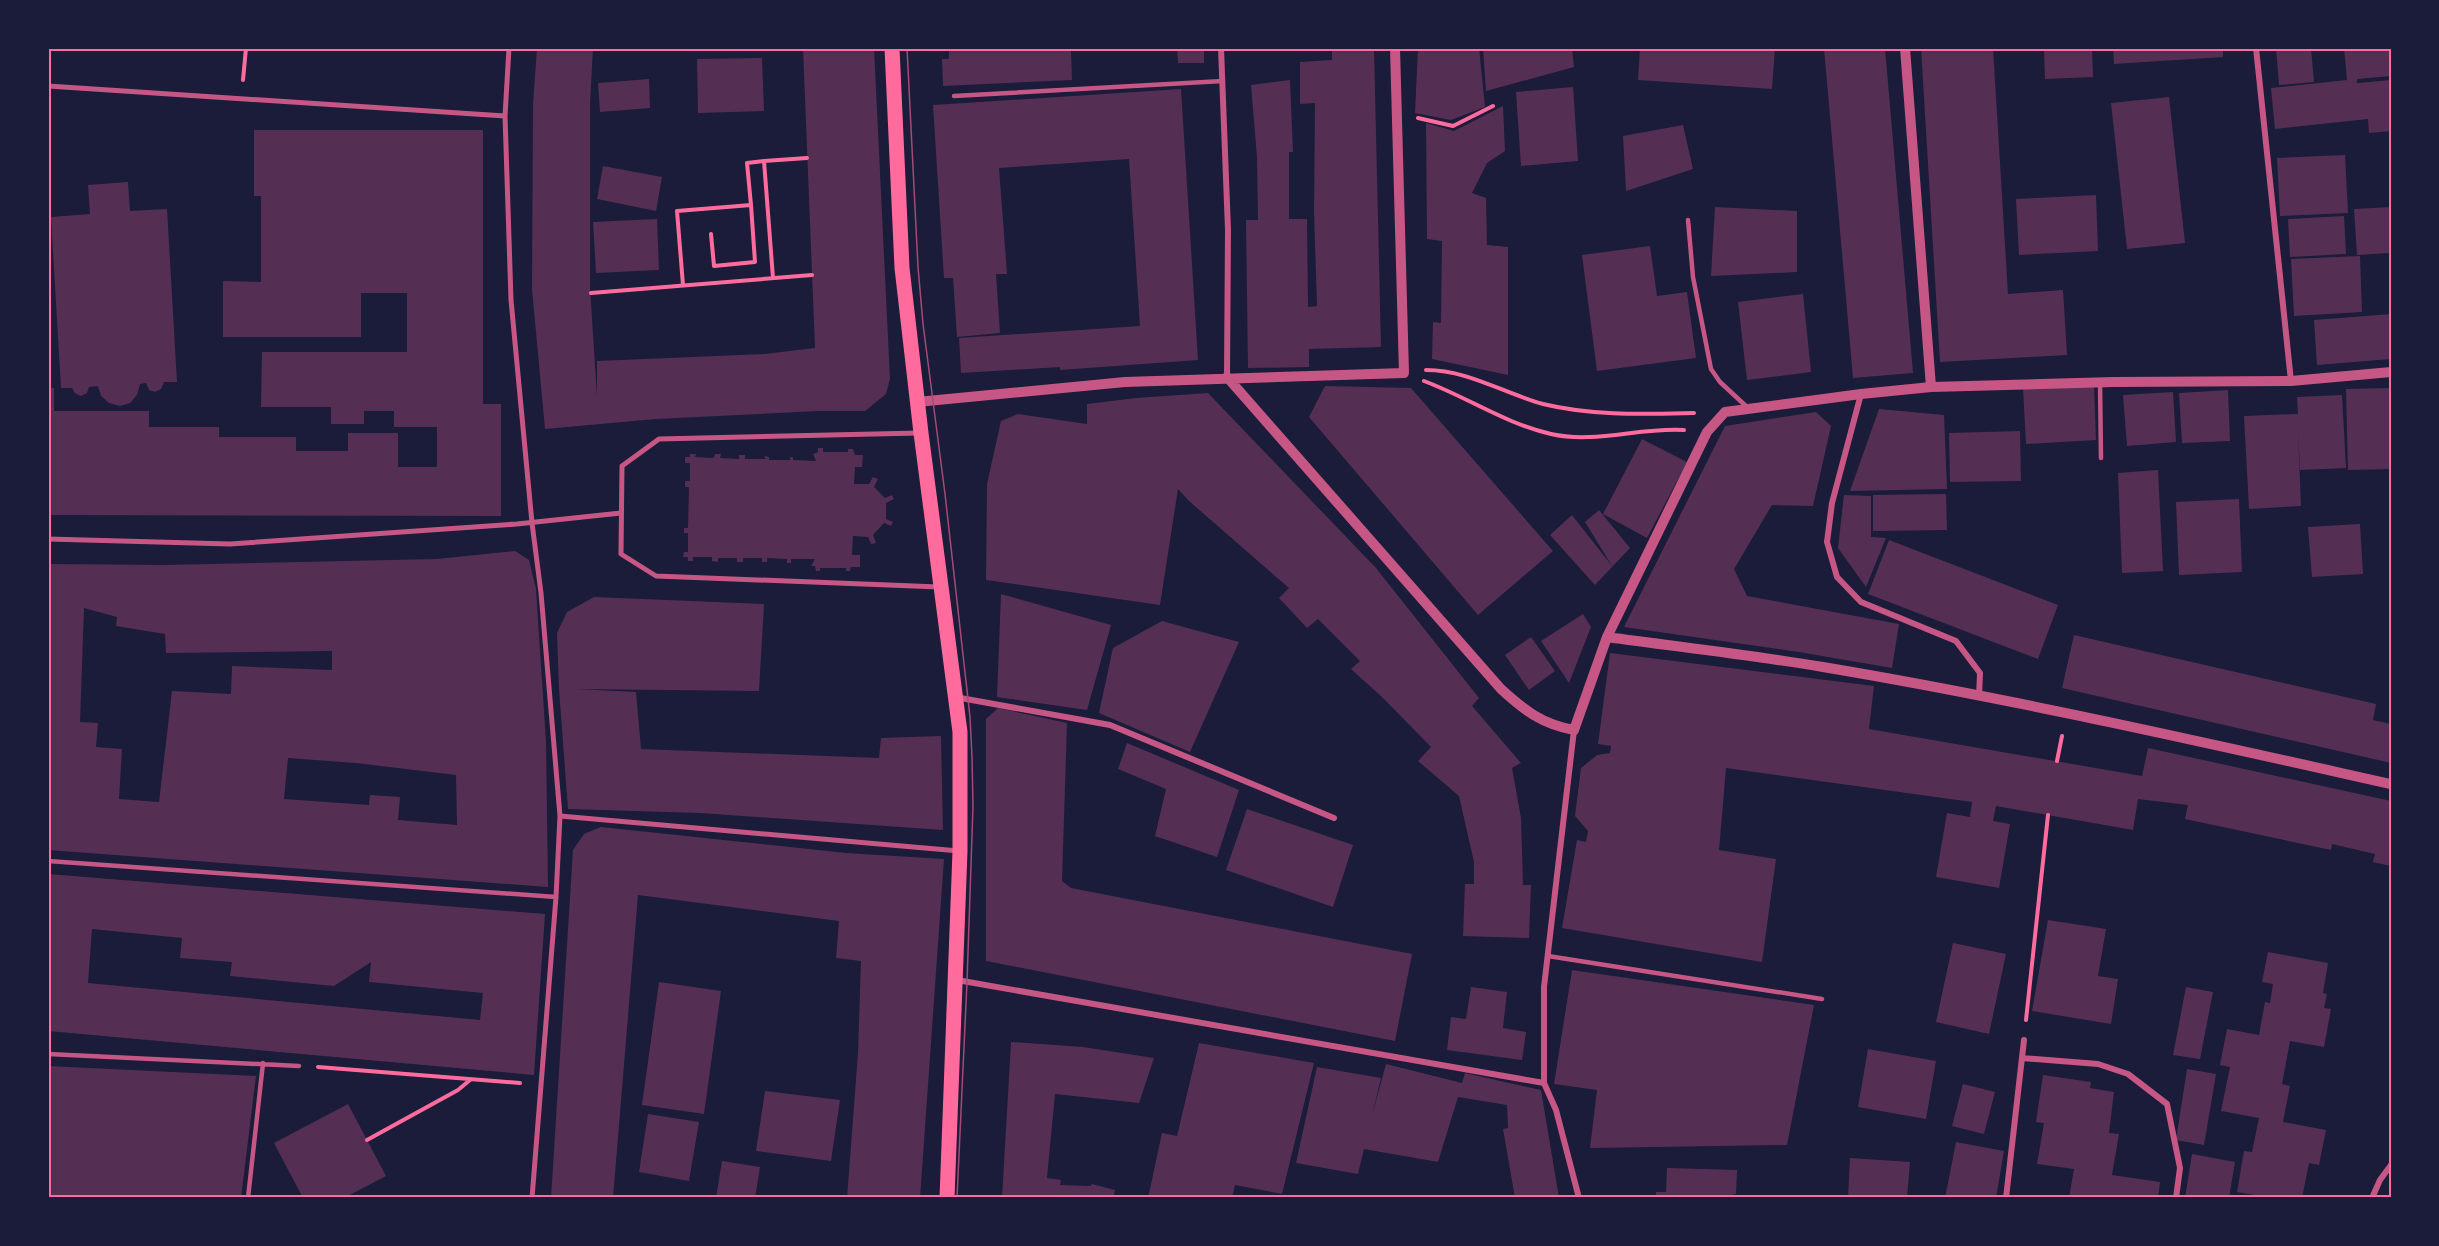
<svg xmlns="http://www.w3.org/2000/svg" width="2439" height="1246" font-family="'Asap Condensed',sans-serif">
<rect width="100%" height="100%" fill="#1b1b3a"/>
<path fill="#542f53" fill-rule="evenodd" d="M537,48h56l-3,56v183l7,110v-36l167,-7 51,-6 -12,-300h71l16,331 -4,15 -21,17h-47l-162,8 -111,10 -13,-140 1,-185z
M949,48h158v2l-36,1 1,29 -129,6 -1,-27h7z
M1177,48h27v15h-26z
M1332,48h42l7,299 -72,2v18l-61,1 -2,-148h12l-1,-63 -6,-72 39,-5 3,72h-4v67h18l1,88 9,-1 -3,-95 1,-108 -15,1v-42l32,-2z
M1418,48h61l6,59 -34,13 -36,-7z
M1483,48h89l2,19 -88,24z
M1640,48h135l-3,41 -134,-9z
M1824,48h61l28,325 -60,5z
M1921,48h72l15,246 55,-4 4,65 -127,7z
M2044,48h48l1,29 -48,2z
M2113,48h110v9l-109,7z
M2276,48h35l3,34 -35,3z
M2344,48h47v28l-34,3v4l34,-3v51l-22,2 -1,-14 -93,10 -4,-41 76,-8z
M762,58l2,53 -66,2 -1,-54z
M649,79l1,29 -50,4 -2,-29z
M1573,87l5,74 -57,5 -5,-74z
M1181,89l17,271 -138,10v-3l-99,6 -2,-35 181,-12 -11,-167 -130,9 8,106h-11l4,59 -43,4 -4,-59h-9l-11,-173z
M2169,97l16,146 -58,6 -16,-146z
M1503,106l2,45 -18,12 -15,30 14,5 1,47 21,2v128l-76,-16 1,-37 8,1 1,-82 -15,-2 -1,-116 28,8z
M1683,125l10,44 -67,22 -3,-55z
M254,130h229v274h18v112l-453,-1v-127h6v23h95v16h70v10h77v14h52v-18h50v34h39v-40h-43v-16h-30v13h-33v-17h-70l1,-55h145v-59h-46v44h-138v-56l38,1v-86h-7z
M2345,155l3,58 -68,3 -3,-58z
M603,166l59,11 -6,34 -59,-12z
M128,182l2,29 37,-2 10,173h-13l-3,7 -6,3 -6,-2 -3,-7 -6,1 -3,11 -7,8 -10,3 -11,-3 -8,-7 -3,-10 -9,1 -2,6 -6,3 -6,-3 -3,-5h-11l-10,-171 39,-3 -2,-29z
M2096,195l2,56 -79,4 -3,-56z
M1715,207l82,4v61l-86,4z
M2391,207v46l-34,2 -3,-46z
M2344,216l2,38 -56,3 -2,-38z
M657,219l2,51 -63,3 -3,-51z
M1650,246l7,50 30,-4 9,66 -99,13 -15,-116z
M2360,256l2,56 -68,4 -3,-57z
M1803,294l8,78 -64,8 -9,-78z
M2391,314v45l-74,6 -3,-45z
M2094,385l2,55 -70,4 -3,-56z
M1325,386l86,2 142,163 -75,64 -169,-198z
M2390,388l1,81 -43,1 -2,-81z
M2228,390l2,51 -48,2 -3,-50z
M2173,392l3,50 -49,4 -4,-51z
M1208,393l168,175 103,130 -7,8 49,57 -9,5 9,50 2,67h8l-2,53 -66,-2 2,-52h9v-22l-15,-66 -41,-35 13,-14 -48,-49 -32,-29 9,-8 -42,-42 -11,9 -28,-30 10,-10 -100,-87 -11,-12 -18,116 -174,-25 1,-96 14,-63 17,-7 69,10v-20l49,-6z
M2342,395l4,73 -46,2 -2,-39 3,75 -52,3 -5,-93 54,-2 -1,-17z
M1879,409l65,6 3,74 -97,2z
M1816,412l15,14 -18,80 -41,-1 -38,64 13,27 152,28 -7,44 -93,-16 -175,-25 101,-201z
M2020,431l1,50 -71,1 -1,-49z
M1642,439l45,23 -40,76 -44,-24z
M818,448h5v4h25v-3h5l2,6h8l-1,12h-7l-1,17h15l4,-7 5,2 -4,8 11,11 7,-3 2,4 -8,4v16l7,3 -2,4 -7,-3 -11,12 3,8 -5,1 -3,-7 -15,-1 -1,19h8v12h-9l-1,4h-4v-3h-26v3h-4l-1,-5h-4l4,-7h-24v4h-4v-4l-20,-1v4h-5v-4h-19v4h-6v-4h-19v4l-6,-1v-4h-19v4h-5v-4h-5l1,-5h4v-19h-4v-5h4l1,-41h-4v-6h5v-18h-5v-6h5v-3h6l-1,3 19,1 1,-4h6l-1,4 19,1v-4h6v4h20v-3l4,1v3h21v-3h3v3l23,1 -3,-7 5,-2z
M2158,470l5,101 -41,2 -4,-100z
M1946,494l1,36 -74,1v-36z
M1844,495l27,1v41l15,1 -20,49 -28,-39z
M2239,499l3,73 -63,3 -3,-73z
M1599,510l31,38 -35,37 -45,-50 22,-20 40,51 -27,-44z
M2360,524l3,50 -51,3 -4,-50z
M1889,540l169,65 -20,54 -170,-65z
M515,551l14,9 7,29 10,153 2,145 -500,-37v-286l117,1 272,-6zM84,608l33,9 -1,9 49,8 1,19 166,-2v19l-100,-4 -1,28 -59,-3 -13,111 -40,-3 3,-50 -26,-2 2,-24 -18,-1zM288,758l68,5 100,12 1,50 -59,-5 2,-23 -30,-2 -1,10 -85,-6z
M1001,594l110,31 -24,85 -90,-13z
M594,597l170,7 -5,87 -183,-2 60,3 5,57 238,9 2,-20 60,-2 2,94 -243,-17 -132,-4 -9,-120 -2,-56 10,-21z
M1583,614l8,13 -22,56 -28,-42z
M1162,621l77,21 -49,110 -91,-39 14,-65z
M2074,635l302,69 -3,16 18,4v39l-329,-75z
M1531,637l24,34 -26,19 -24,-35z
M1610,653l264,33 -5,43 273,47 6,-28 243,53v65l-18,-4 2,-8 -43,-10 -1,6 -146,-31 3,-14 -50,-6 -5,31 -137,-24 -3,15 17,3 -11,64 -63,-11 11,-64 23,4 2,-15 -246,-34 -7,82 57,9 -14,103 -200,-34 15,-88 9,2 2,-11 -13,-15 6,-48 16,-13 13,-2 1,-7 -13,-2z
M998,708l69,15 -5,158 9,7 341,66 -17,87 -409,-80v-242z
M1127,743l112,47 -22,67 -62,-21 11,-47 -48,-20z
M1247,809l106,36 -20,62 -107,-37z
M601,827l245,26 98,6 -24,339h-73l11,-145 3,-92 -25,-3 3,-37 -201,-26 -25,303h-62l22,-348 11,-16z
M48,874l497,40 -11,161 -486,-44zM92,929l90,9 -2,20 52,4 -2,14 104,10 37,-24 -2,20 114,11 -3,27 -392,-37z
M2048,920l58,9 -8,47 20,3 -7,45 -79,-13z
M1953,943l53,11 -17,80 -53,-12z
M2268,952l60,11 -5,30 4,1 -3,14 7,1 -7,38 -34,-6 -8,43 8,2 -7,36 43,8 -7,35 -10,-2 -7,35h-30l-35,-6 7,-41 8,1 7,-34 -38,-7 9,-44 -10,-2 7,-36 32,6 6,-33 5,1 3,-19 -11,-2z
M1572,970l242,35 -27,140 -197,3 7,-58 -43,-6z
M659,982l62,9 -17,123 -62,-9z
M1471,987l36,5 -4,36 23,4 -4,28 -75,-10 4,-33 15,2z
M2186,987l27,5 -13,67 -27,-4z
M1011,1042l72,5 71,11 -15,45 -84,-9 -8,84 14,2 -1,5 30,1 2,-2 23,6 -2,8h-111z
M1199,1043l115,20 -32,131 -47,-9 -3,13 -31,-3 -1,3h-52l14,-65 15,3z
M1868,1049l68,12 -10,58 -68,-12z
M1386,1064l76,19 3,-10 76,17 18,108h-44l-12,-69 5,-1 -1,-23 -49,-8 -20,65 -74,-13 -6,25 -62,-11 21,-96 64,11 -9,38z
M48,1066l208,10 -15,122h-193z
M2187,1069l29,5 -12,71 -28,-5z
M2043,1075l48,7 -1,6 24,4 -5,41 10,1 -7,41 48,7 -2,16h-89l5,-29 -37,-5 7,-41 -8,-1z
M1963,1084l32,8 -11,42 -32,-8z
M765,1091l75,9 -9,61 -75,-10z
M348,1104l38,72 -42,22h-41l-29,-55z
M648,1114l51,8 -10,59 -50,-9z
M1956,1142l48,9 -8,47h-51z
M2192,1154l43,8 -6,36h-44z
M1850,1158l60,4 -3,36h-59z
M722,1161l38,6 -5,31h-39z
M1667,1168l70,2 -1,24 -5,1 -1,3h-74v-6h10z"/>
<g fill="none" stroke-linecap="round" stroke-linejoin="round">
<path stroke="#ff6b9d" stroke-width="4" d="M243,80l3,-32
M1418,118l35,8 40,-20
M751,205l-4,-42 17,-2
M773,278l-9,-117 43,-3
M683,285l-6,-74 74,-6 4,57 -41,4 -3,-32
M591,293l221,-18
M1426,370c42,0 77,23 117,34 49,12 101,10 151,9
M1424,381c43,16 82,43 127,53 44,10 89,-7 133,-4
M2057,761l5,-25
M2026,1020l22,-205
M318,1067l202,16
M367,1140l91,-50 12,-10"/>
<path stroke="#c65784" stroke-width="4.5" d="M954,96l269,-15
M1688,220l5,57 18,92 9,13 27,25
M2100,382l1,76
M48,861l508,36
M1548,956l274,43
M48,1054l251,12
M248,1198l15,-135"/>
<path stroke="#c65784" stroke-width="5" d="M509,48l-4,68 6,184 21,223 9,70 19,223 -4,81 -24,301
M48,86l457,30
M919,433l-260,6 -37,27 -1,88 35,22 283,11
M48,539l182,5 287,-20 104,-11
M560,816l399,35"/>
<path stroke="#c65784" stroke-width="6" d="M1221,48l7,182 -1,147
M2256,48l35,333
M1861,394l-29,109 -5,39 10,35 24,25 95,39 24,32 -1,24
M955,697l155,28 224,93
M1574,730l-30,257v96l12,27 23,88
M957,980l587,103
M2022,1058l76,6 30,10 39,30 13,64 -4,30
M2006,1198l18,-158
M2372,1198l8,-18 11,-15"/>
<path stroke="#c65784" stroke-width="10" d="M1905,48l26,339
M1227,377l274,312c24,22 41,35 73,41l33,-93 100,-205 18,-20 136,-18 70,-7 183,-5 177,-1 100,-9
M917,402l208,-20 279,-9 -9,-325
M1607,637c72,10 144,18 216,30 191,32 379,75 568,117"/>
<path stroke="#ff6b9d" stroke-width="15" d="M892,48l10,220 19,165 39,299v119l-13,347"/>
<path stroke="#a44b75" stroke-width="1.5" d="M907,48l11,219 5,57 22,170 25,223 2,40 1,49 -6,176 -10,216"/>
</g>
<rect width="2439" height="1246" fill="none" stroke="#1b1b3a" stroke-width="99"/>
<rect x="50" y="50" width="2340" height="1146" fill="none" stroke="#ff6b9d" stroke-width="2"/>
</svg>
